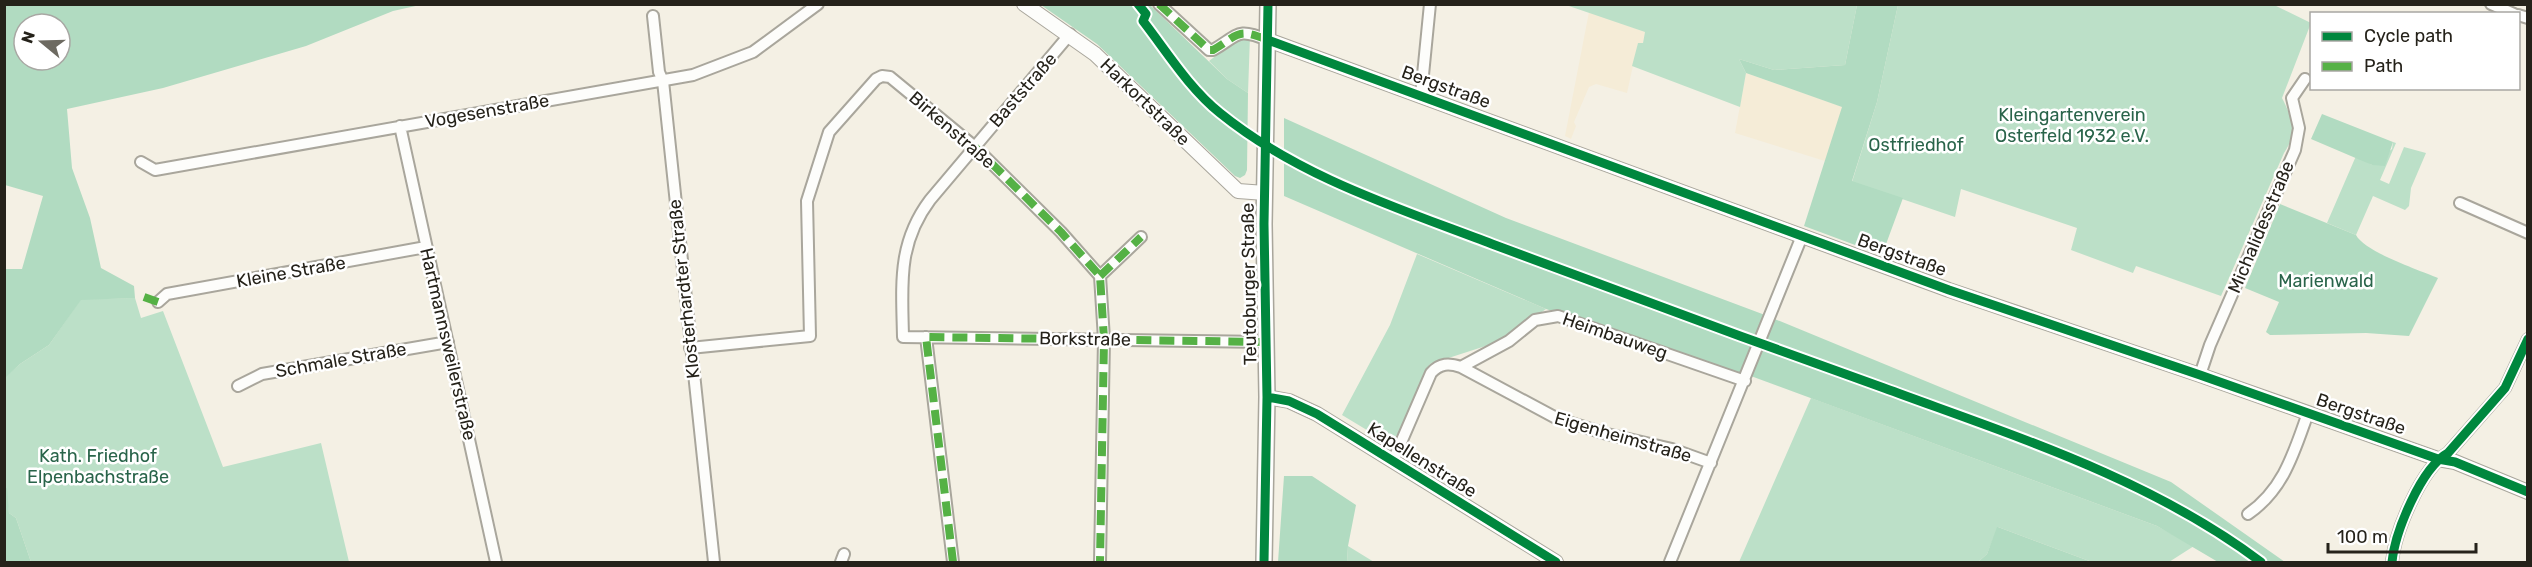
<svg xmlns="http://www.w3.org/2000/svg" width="2532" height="567" font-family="Rubik,sans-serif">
<rect width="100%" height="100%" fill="#f4f0e4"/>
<path fill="#f5ecd7" d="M1589,12l56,20 -2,11h-5l-11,50 -31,-9 -7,3 -15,35 2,4 -5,13 -6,-3z
M1746,73l97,34 -18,54 -90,-28z"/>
<path fill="#bce0c8" d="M2272,4l39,19 -29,75c11,22 16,34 2,55l-63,143 -85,-30 -3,7 -62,-23 6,-22 -116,-39 -6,28 -103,-35 25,-80 21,-97z
M1566,5h291l-12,60 -71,5 -35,-11 7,14 -6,34 -108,-41 6,-23h5l2,-11z
M1250,36l-2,57 -21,-14 -18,-18 28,-21z
M2393,142l3,1 -16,37 9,4 15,-37 22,6 -15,35 -2,18 -4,4 -32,-14 -17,39 -29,-12 29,-67 16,9 20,-16z
M1417,254l129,55 -45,32 -71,23 -31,68 -9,12 -48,-29 48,-90z
M135,298l6,20 22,-7 60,156 98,-24 28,119h-318l-15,-44 -7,-5 -5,-31v-104l16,-14 29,-19 32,-46z
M1811,398l346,128 37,20 -25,16h-77l-94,-35 -11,27 -9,8h-239z
M1348,546l26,16h-27z"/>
<path fill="#b1dbc1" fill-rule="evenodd" d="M5,4h415v1l-27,6 -87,35 -143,42 -96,21 5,59 18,50 11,50 33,18 1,12 -54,2 -32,45 -29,19 -15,14v-109h17l21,-73 -38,-11zM24,24h36v36h-36z
M1041,5h109l77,74 21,14 -1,77 -2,5 -5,3 -5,-2 -138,-132z
M1857,5h41l-21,97 -25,79 51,17 -21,57 -78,-29 38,-119 -96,-34 -7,-14 35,11 71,-5z
M2322,114l71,28 -8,24 -13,-1 -61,-26z
M1284,118l222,100 259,97 406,167 114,80h-67l-61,-36 -417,-154 -6,1 -188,-64 -262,-113z
M2280,204l76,31c9,17 63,35 82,43l-29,58 -43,-3 -96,2 -4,-3 13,-30 -34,-14z
M1284,476h28l44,29 -8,41 -1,16h-69z
M7,488l2,25 7,5 15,44h-26l-1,-73z
M1997,527h1l94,35h-114l9,-8z"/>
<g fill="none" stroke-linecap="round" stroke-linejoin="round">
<g stroke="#a9a69c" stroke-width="14">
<path id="minor" d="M1159,4l50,46h4c26,-15 23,-23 55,-10
M2491,4l23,10
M2518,15l10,3
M653,16l6,56 4,9 51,481
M1070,34l-140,166c-33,44 -28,85 -27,137l363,5
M1421,95l9,-91
M400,126l96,436
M141,162l14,8 538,-95 60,-23 65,-48
M2460,203l68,30
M1100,276l41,-39
M158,302l9,-8 259,-47
M926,337l27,225
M690,348l120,-12 -3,-135 22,-69 47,-53 6,-3 8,1 85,70 86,85 39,44 4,63 -4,223
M1461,367l48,-26 26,-21 23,-4 187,65
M2200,375l10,-30 85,-195 4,-22 -7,-30 13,-19
M238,386l24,-12 186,-32
M1393,461l38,-88c9,-10 18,-10 30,-6l97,52 49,15 65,15 39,14
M2248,514c36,-25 46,-62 60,-101
M841,562l3,-8
M1670,562l132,-326
M2392,562c3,-30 29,-94 56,-109l57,-65 23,-49"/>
</g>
<g stroke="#a9a69c" stroke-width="16">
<path id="tertiary" d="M1024,4l71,50 143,137 27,2
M1268,40l681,250 251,85 238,84 17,3 73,30
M1267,397l22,4 28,13 239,148"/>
</g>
<g stroke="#a9a69c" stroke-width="18">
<path id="secondary" d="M1264,562l3,-165 -3,-173 4,-220"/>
</g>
<use href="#minor" stroke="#fdfdfb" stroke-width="10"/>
<use href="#tertiary" stroke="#fdfdfb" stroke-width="14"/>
<use href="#secondary" stroke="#fdfdfb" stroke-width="15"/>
<path stroke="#55b145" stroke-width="8" stroke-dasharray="15 8" stroke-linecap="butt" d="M1159,4l50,46h4c26,-15 23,-23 55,-10
M975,147l86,85 39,44 4,63 -4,223
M1100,276l41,-39
M144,297l14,5
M953,562l-27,-225 340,5"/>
<g stroke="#fff" stroke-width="13">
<path id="cycleway" d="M1138,4l8,10 -3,7c24,31 46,67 77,92 79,64 178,95 272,131 130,49 261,97 392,144 130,48 265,90 377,174
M1268,40l681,250 251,85 238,84 17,3 73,30
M1267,397l22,4 28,13 239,148
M1264,562l3,-165 -3,-173 4,-220
M2392,562c3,-30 29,-94 56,-109l57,-65 23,-49"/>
</g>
<use href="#cycleway" stroke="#00873e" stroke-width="9"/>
</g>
<g text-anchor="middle" stroke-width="5" stroke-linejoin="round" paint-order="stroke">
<g font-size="18" fill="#25221a" stroke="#fff">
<text transform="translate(1446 87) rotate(20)" y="6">Bergstraße</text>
<text transform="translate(1023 90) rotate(-49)" y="6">Baststraße</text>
<text transform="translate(1145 102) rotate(44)" y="6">Harkortstraße</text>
<text transform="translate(487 111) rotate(-10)" y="6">Vogesenstraße</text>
<text transform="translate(952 130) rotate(41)" y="6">Birkenstraße</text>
<text transform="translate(2261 227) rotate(-67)" y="6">Michalidesstraße</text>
<text transform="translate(1902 255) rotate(20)" y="6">Bergstraße</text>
<text transform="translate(291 272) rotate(-10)" y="6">Kleine Straße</text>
<text transform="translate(1249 284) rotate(-91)" y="6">Teutoburger Straße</text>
<text transform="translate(684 289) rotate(-96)" y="6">Klosterhardter Straße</text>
<text transform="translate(1615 336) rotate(19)" y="6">Heimbauweg</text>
<text transform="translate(1085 339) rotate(1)" y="6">Borkstraße</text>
<text transform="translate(448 344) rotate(77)" y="6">Hartmannsweilerstraße</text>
<text transform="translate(341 360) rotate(-10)" y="6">Schmale Straße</text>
<text transform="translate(2361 414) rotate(19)" y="6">Bergstraße</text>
<text transform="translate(1623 437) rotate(16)" y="6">Eigenheimstraße</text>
<text transform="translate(1422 460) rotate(32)" y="6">Kapellenstraße</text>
</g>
<g font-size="18" fill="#29644a" stroke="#fff">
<text x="2072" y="121">Kleingartenverein<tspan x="2072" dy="21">Osterfeld 1932 e.V.</tspan></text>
<text x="1916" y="151">Ostfriedhof</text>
<text x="2326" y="287">Marienwald</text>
<text x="98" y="462">Kath. Friedhof<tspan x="98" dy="21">Elpenbachstraße</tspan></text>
</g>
</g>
<rect width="2532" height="567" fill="none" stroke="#25221a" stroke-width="12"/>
<rect x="2310" y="12" width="210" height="78" fill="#ffffff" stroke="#a8a7a3" stroke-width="1.5"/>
<rect x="2322" y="32" width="30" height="9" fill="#00873e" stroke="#a8a7a3" stroke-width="1.5"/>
<text x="2364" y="42" font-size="18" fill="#25221a">Cycle path</text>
<rect x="2322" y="62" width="30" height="9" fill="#55b145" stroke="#a8a7a3" stroke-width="1.5"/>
<text x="2364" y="72" font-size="18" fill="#25221a">Path</text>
<g transform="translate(42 42) rotate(289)"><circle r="28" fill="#ffffff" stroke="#a8a7a3" stroke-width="1.5"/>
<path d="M0-4.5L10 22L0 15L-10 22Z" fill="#6d6a61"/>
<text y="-9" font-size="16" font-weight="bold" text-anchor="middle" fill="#25221a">N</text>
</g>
<path d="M2328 543v9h148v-9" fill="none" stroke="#25221a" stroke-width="3"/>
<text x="2337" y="543" font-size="18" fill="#25221a" stroke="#ffffff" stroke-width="4.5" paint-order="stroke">100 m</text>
</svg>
